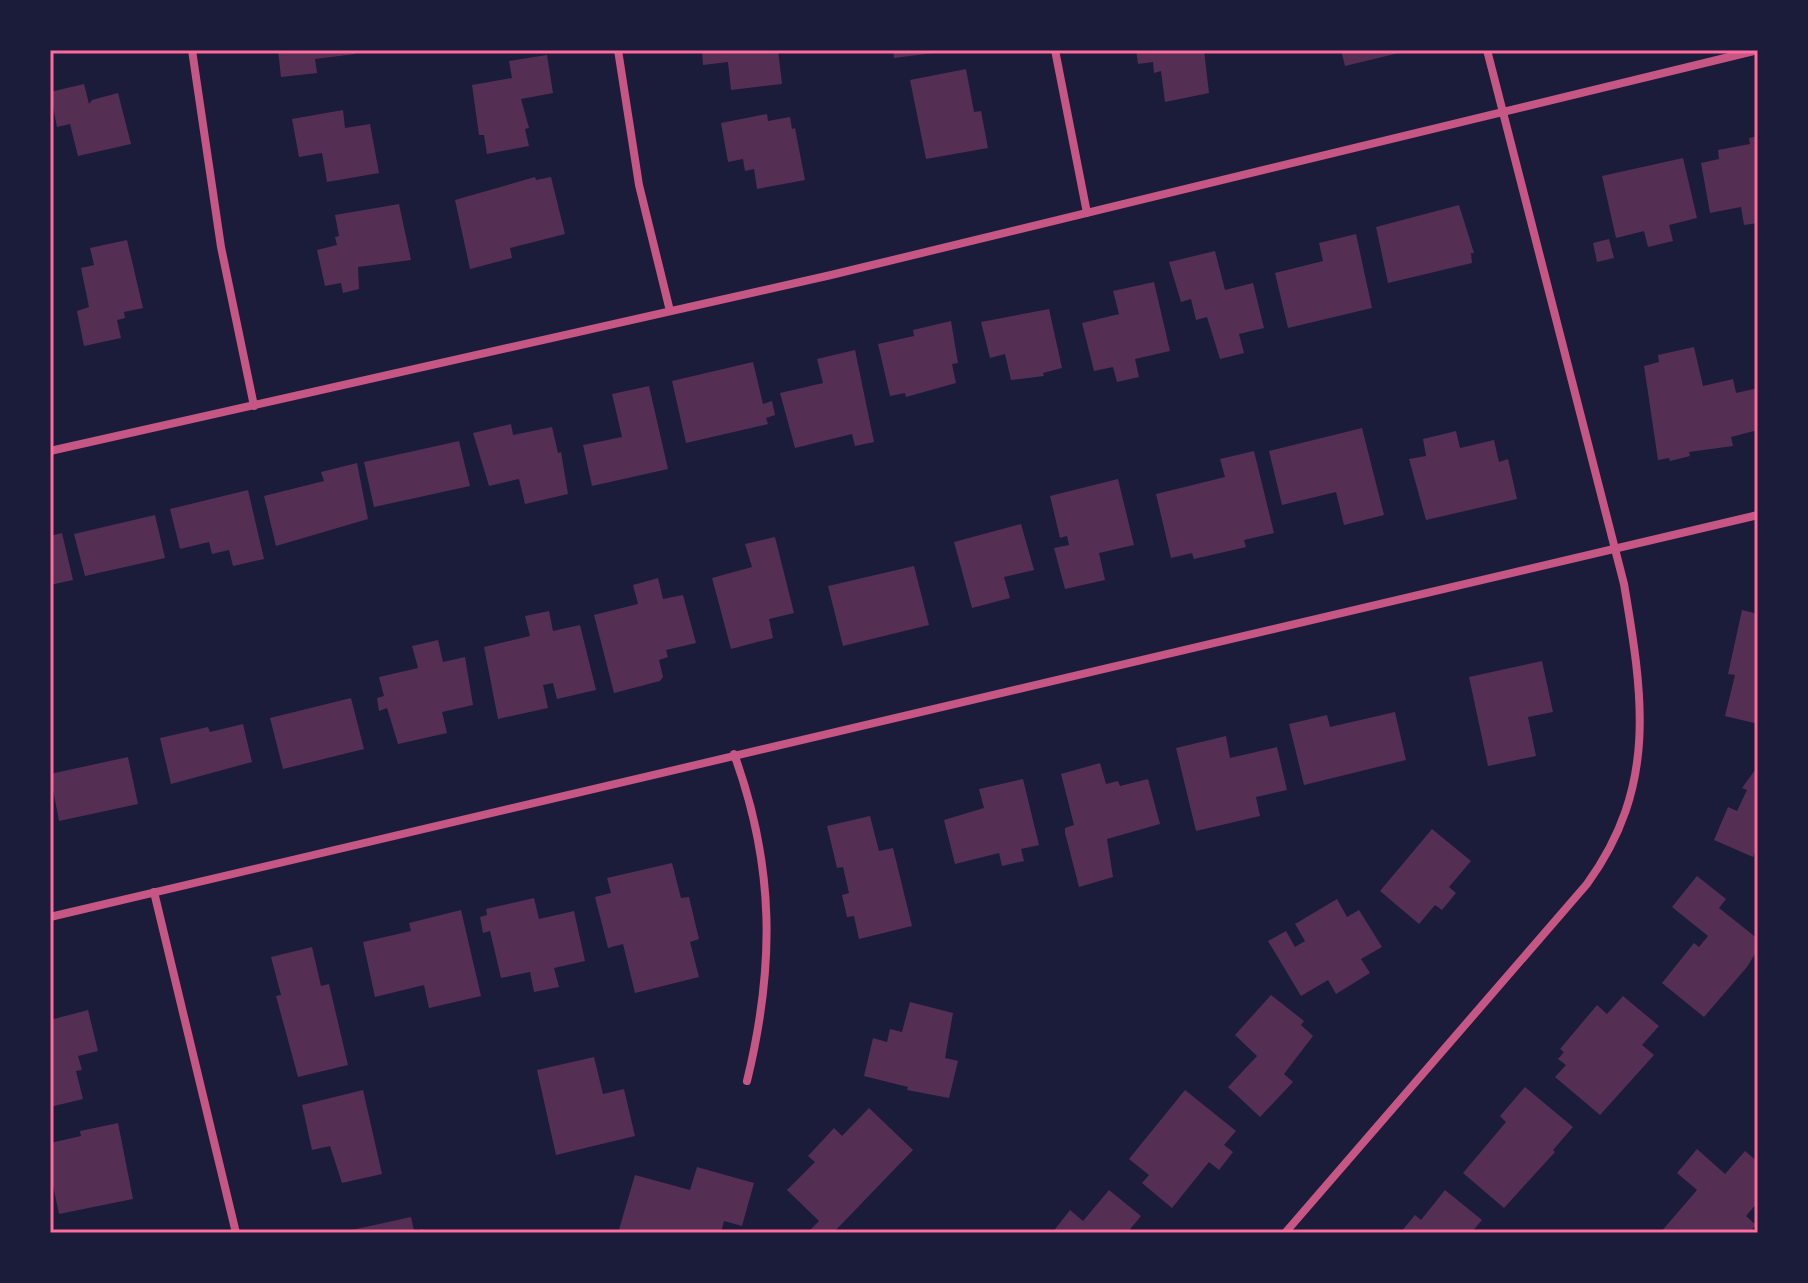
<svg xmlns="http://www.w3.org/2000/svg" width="1808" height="1283" font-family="'Asap Condensed',sans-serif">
<rect width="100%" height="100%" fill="#1b1b3a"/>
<path fill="#542f53" d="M278,50h76l1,4 -40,5 2,14 -36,4z
M702,50h76l4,34 -51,6 -3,-28 -25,3z
M893,50h48v2l-47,6z
M1136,50h68l5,43 -44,9 -4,-31 -7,2 -1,-11 -15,2z
M1341,50h66v1l-62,15z
M547,55l6,38 -32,6 8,29 -4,1 4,17 -42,8 -3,-19h-5l-7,-50 40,-7 -3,-17z
M966,69l8,43 7,-1 7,37 -62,11 -16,-79z
M84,84l5,20 3,-4 26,-7 13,51 -53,12 -8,-32 -13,3 -7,-35z
M343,110l2,18 25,-4 9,49 -52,9 -5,-29 -23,4 -7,-38z
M767,114l1,7 22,-4 2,12 3,-1 10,52 -48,9 -3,-20 -9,2 -2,-12 -15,3 -7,-39z
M1758,136v87l-14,2 -3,-18 -31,6 -9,-50 18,-4 -1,-9 32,-6 -1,-6z
M1683,158l14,60 -28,7 4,16 -25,6 -4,-16 -28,7 -14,-62z
M535,177l1,3 15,-3 14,57 -55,14 2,10 -42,11 -15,-69z
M399,204l12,56 -53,7 1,22 -16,4 -2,-10 -16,3 -8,-36 20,-5 -2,-8 4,-1 -4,-21z
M1459,205l15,48h-3l1,10 -84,20 -12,-56z
M1356,234l16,74 -84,20 -13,-55 48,-12 -4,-18z
M1609,239l5,19 -17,4 -4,-19z
M127,240l16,68 -19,4 1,6 -8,2 4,18 -37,8 -7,-35 12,-4 -8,-39 13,-3 -4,-17z
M1215,251l10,39 28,-7 11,45 -25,6 5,19 -24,6 -13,-42 -11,3 -5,-21 -10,3 -12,-40z
M1154,282l16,69 -35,8 4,18 -22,5 -4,-15 -19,4 -12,-48 37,-9 -6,-23z
M1049,309l13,59 -19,5 1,3 -33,4 -6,-26 -15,4 -9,-36z
M951,321l7,42 -6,1 4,19 -50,14 -1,-4 -15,3 -12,-52 36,-8 -1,-6z
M1694,347l9,39 30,-7 3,14 22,-5v42l-27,7 2,9 -44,6 1,4 -20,5 -1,-3 -11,2 -14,-94 15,-4 -1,-7z
M855,350l19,92 -19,4 -3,-12 -57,14 -15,-55 43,-10 -6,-24z
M753,362l10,42 9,-3 3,14 -9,3 2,6 -82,19 -14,-62z
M649,386l19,83 -76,17 -9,-41 39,-8 -10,-43z
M511,424l2,11 39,-8 6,26 3,-1 7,42 -43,10 -6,-25 -30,7 -16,-53z
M1362,428l22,87 -40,10 -8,-33 -54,13 -13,-54z
M1456,431l4,17 34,-8 5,22 9,-3 9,40 -91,21 -17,-61 17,-3 -3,-17z
M459,441l11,45 -96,21 -10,-45z
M1254,451l20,82 -30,7 2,7 -52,12 -2,-6 -21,5 -15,-64 69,-17 -5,-18z
M357,463l11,56 -92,27 -12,-50 60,-15 -3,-9z
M1118,479l16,66 -35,8 6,27 -40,9 -11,-41 15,-3 -2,-9 -7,2 -10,-42z
M248,490l16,69 -31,7 -4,-16 -17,4 -3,-12 -29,7 -10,-40z
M155,515l10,43 -80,18 -11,-42z
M1021,524l13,46 -30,7 6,21 -38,10 -18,-66z
M62,533l11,47 -23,5v-49z
M775,537l19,76 -25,6 4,19 -42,11 -19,-71 40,-11 -7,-23z
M914,566l15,59 -86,21 -15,-60z
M658,578l5,21 20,-4 13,48 -30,7 2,7 -9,3 4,17 -3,4 -46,12 -20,-78 44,-11 -5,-19z
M1742,610l16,4v110l-33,-8 10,-41 -7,-1z
M549,611l4,20 27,-6 16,65 -39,9 -4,-16 -10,2 5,23 -50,11 -14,-72 46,-11 -5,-20z
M438,640l5,22 22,-5 8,48 -31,7 5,21 -49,11 -11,-36 -8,3 -2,-13 7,-2 -5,-19 39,-9 -6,-22z
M1542,661l11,51 -25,5 8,39 -48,10 -19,-89z
M351,698l13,51 -81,20 -13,-51z
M1395,712l11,48 -102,25 -15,-61 38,-9 3,12z
M243,724l9,38 -81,22 -11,-46 48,-11 2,5z
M1226,736l4,22 47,-11 10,43 -31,7 4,19 -64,15 -20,-83z
M128,757l10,47 -79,17 -9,-47z
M1100,763l6,21 12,-3 2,5 28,-7 12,45 -53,15 6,38 -34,10 -14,-54v-5l9,-3 -13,-51z
M1758,766v64l-3,7 3,9 -5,11 -39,-17 14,-33 9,4 10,-21 -5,-2z
M1023,779l16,66 -18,4 3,12 -22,5 -3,-13 -44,11 -11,-44 40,-12 -5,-19z
M870,816l9,35 14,-3 19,78 -53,13 -5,-23 -7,1 -5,-22 7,-2 -6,-26 -6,1 -10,-42z
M1432,829l39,32 -22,26 7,6 -14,17 -7,-5 -16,19 -39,-33z
M672,863l9,35 8,-1 10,42 -9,3 9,35 -64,16 -12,-49 -15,4 -13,-51 16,-4 -4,-15z
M1697,876l29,23 -7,9 39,31v10l-11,18 -43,50 -42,-34 32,-40 5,4 9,-11 -36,-29z
M534,898l5,21 35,-8 11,50 -31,7 5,19 -25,5 -4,-20 -29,6 -11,-47 -7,2 -3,-16 7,-2 -1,-6z
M1337,899l10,18 12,-7 23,37 -21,12 9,14 -34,21 -8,-14 -27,16 -33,-55 18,-10 9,16 10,-6 -10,-17z
M461,910l20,86 -52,12 -5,-23 -49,12 -12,-55 48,-11 -2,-8z
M312,947l9,39 8,-2 19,81 -50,12 -22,-81 5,-1 -10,-38z
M1271,995l33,26 -3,4 12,11 -29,38 9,8 -33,35 -32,-30 29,-31 -22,-21z
M1623,996l36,30 -17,19 12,10 -54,60 -45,-38 11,-12 -8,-6 6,-7 -4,-3 37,-44 10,9z
M910,1002l43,11 -8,45 13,3 -9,37 -42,-8 1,-3 -44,-11 9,-38 14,4 3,-13 12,3z
M88,1010l10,41 -20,5 4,14 -6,1 7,28 -33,8v-87z
M594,1057l9,37 21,-5 11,47 -79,19 -19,-85z
M1525,1087l48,40 -20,23 2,2 -51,56 -41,-35 43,-51 -6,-6z
M363,1090l19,84 -40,9 -12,-37 -18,4 -10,-45z
M1185,1090l51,41 -12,14 9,7 -14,18 -10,-8 -37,46 -30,-25 7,-8 -20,-16z
M869,1108l44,42 -80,83h-20l-3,-3 9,-9 -32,-31 28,-28 -7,-6 26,-28 8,8z
M118,1123l15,76 -74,15 -9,-43v-28l31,-7 -1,-5z
M1697,1149l28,25 20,-23 13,11v40l-12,14 10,9 -7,8h-89l37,-43 -20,-17z
M697,1167l57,16 -12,43 -18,-5 -3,12h-103l17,-58 55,15z
M1109,1190l32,26 -14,17h-75l18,-23 13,11z
M1445,1190l37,30 -11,13h-71l15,-18 6,5z
M411,1217l3,14 9,-2 1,4h-86z"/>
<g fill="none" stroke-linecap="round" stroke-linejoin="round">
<path stroke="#c65784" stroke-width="8" d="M192,50l29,197 33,159
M618,50l21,135 31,126
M1055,50l32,163
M50,451l781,-176 927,-225
M734,754c41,112 41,212 13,327
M154,892l82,341
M50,917l1708,-402
M1285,1233l302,-349c71,-98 56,-188 37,-300l-137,-534"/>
</g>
<rect width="1808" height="1283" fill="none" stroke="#1b1b3a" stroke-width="104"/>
<rect x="52" y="52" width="1704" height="1179" fill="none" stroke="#ff6b9d" stroke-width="3"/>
</svg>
